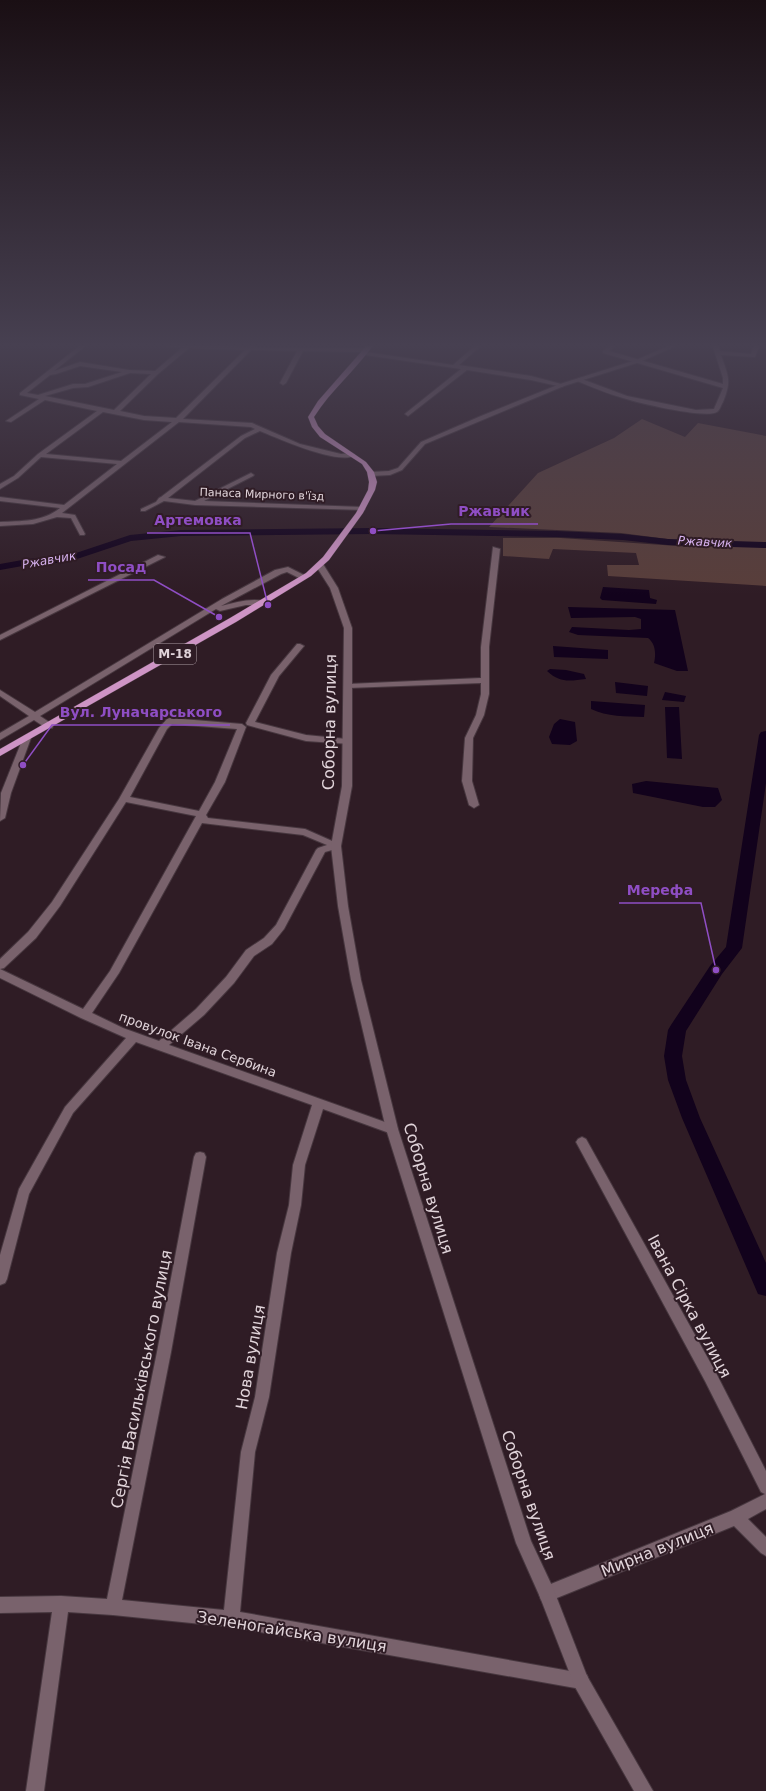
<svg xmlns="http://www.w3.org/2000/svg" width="766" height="1791" font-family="'DejaVu Sans',sans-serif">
<rect width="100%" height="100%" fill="#2f1c25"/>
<path fill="#593e3a" d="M642,419l43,18 13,-14 68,13v150l-158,-10 -1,-11h32l-3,-12 -83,-4 -4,10 -46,-3v-18h58l131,9 -1,-5 -70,-9 -132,-6 49,-54 76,-35z"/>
<path fill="#12021c" d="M603,587l46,3 1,8 7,2 -1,4 -54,-4 -2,-2z
M568,607l107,3 13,61h-11l-23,-8c2,-8 2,-19 -6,-25l-70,-3 -9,-3 3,-5 57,3 12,-1v-10l-6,-2 -64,1z
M553,646l55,4v9l-54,-2z
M550,669l16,1 18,4 2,5c-17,2 -26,4 -39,-8z
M615,682l33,4 -1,10 -31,-3z
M665,692l21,4 -2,6 -22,-2z
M591,701l54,4 -1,12c-18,-1 -37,0 -53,-8z
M665,707h14l3,52 -15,-1z
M560,719l15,3 2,19 -7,4 -18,-1 -3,-7 5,-13z
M646,781l72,7 4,12 -7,7h-12l-70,-14 -1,-9z"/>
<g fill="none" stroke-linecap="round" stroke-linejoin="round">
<path fill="#12021c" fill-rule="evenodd" d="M373,528l183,3 67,3 45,5 98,3v6l-98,-3 -45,-5 -67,-3 -183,-3 -192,2 -50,5 -63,21 -40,3 -28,5v-6l28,-5 39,-3 63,-21 51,-5z
M766,731v52l-24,165 -20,26 -36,57 -4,25 4,24 14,38 66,145v33l-8,-2 -76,-176 -14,-38 -4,-24 4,-26 3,-5 39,-59 16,-19 33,-212 2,-3z"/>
<g stroke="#47373f" stroke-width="2">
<path id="minor" d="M82,344h6l-34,27 26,-9 49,8 26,1 28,-24 -19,-1 -3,-2 87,3 3,-3h6l-3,3 112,1 3,2 -3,2 87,13 24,-21h6l-24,21 72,11 34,9 -3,2 -31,-7 -64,-10 -59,46 -3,-2 1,-1 55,-44 -96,-14 -3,-2 2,-1 -61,-1 -17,32 -3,2 -3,-2 17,-32 -46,-1 -68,69 69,4 48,21 41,10 11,-1 3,2c-15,11 -78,-17 -95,-24l-15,7 -77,60 27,3 56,-28 3,2 -1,1 -49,25 158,6 3,2 -1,1 -169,-5 -31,-4 -19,10h-4v-2l15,-7 3,-4 2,-1 80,-61 14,-7 -4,-2 -72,-5 -117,91 13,2 10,19 -1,1h-4l-9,-17 -14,-1 -24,7 -33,2v-4c21,-1 43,0 60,-14l-60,-7v-4l64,8 53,-41 -76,-7 -23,21 -18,11v-5l14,-8 24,-22 59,-43 -52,-11 -34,22 -5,-1 33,-22 -19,-4v-2zM189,348l56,2 -69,68 -32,-2 -24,-5 38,-37zM80,366l42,6 -37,12h-12l-35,11 -11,-2 23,-18 6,-1zM130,373l21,1 -37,36 -69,-14 28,-8 15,-1zM103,412l41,8 28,2 -51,39 -75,-7z
M611,344h6l-8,7 114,33v-6l-11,-34h6l2,7 31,3 3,-10h6l-5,13 -34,-2c7,21 11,25 2,47 -2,3 -3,8 -6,10 -11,7 -79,-9 -94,-14 -15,-4 -31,-11 -46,-17l-1,-1 3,-2 48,18 69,14 18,-1 9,-21 -120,-35v-2z
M493,547l7,2 -11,98v47l-5,21 -11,23 -1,43 7,24 -5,3 -5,-3 -7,-24 3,-43 11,-23 5,-21v-11l-133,5 -4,-2 4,-2 133,-6v-31z
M158,555l7,2 -165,83v-5z
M288,567l20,10 -7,2 -14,-7 -6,2 -60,32c14,-3 28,-8 43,-5v4h-18l-26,6 -4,-2 -176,107 12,8 1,2 -1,2h-6l-12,-8 -34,20v-7l29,-17 -29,-20v-6l35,22 187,-113 53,-29z
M297,644h3l4,2 -25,30 -24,46 51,13 41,4 4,3 -1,2 -44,-3 -59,-16 -1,-2 25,-48z
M170,718l72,6 4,3 -21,55 -19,33 2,3 97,11 34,15 2,2 -2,2 -14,4 -41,77 -12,15 -18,12 -20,27 -30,32 -35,30 227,81 2,3 -2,3 -4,2 -69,-25 -18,56 -4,40 -10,48 -22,144 -14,55 -15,160 341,61 6,2 2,6 -2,6 -6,2 -350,-62 -118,-12 -45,-3 -24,179h-18l26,-179 -52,1v-16l61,-1 46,3 50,-247 37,-195 2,-4 4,-1 4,1 2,4 -35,195 -49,248 102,10 17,-158 14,-55 22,-144 12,-48 4,-40 19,-60 -176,-63 -63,71 -44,81 -22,85 -2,4 -5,2v-30l19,-66 46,-82 61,-69 -45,-20 -81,-40v-9l83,40 27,-38 86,-155 -70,-14 -66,104 -24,32 -32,30 -4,1v-10l28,-27 24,-30 67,-103 40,-71 8,-9zM172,724l65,5 -22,53 -16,29 -69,-14 37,-68zM202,823l101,12 24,10 -9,3 -2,2 -40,75 -12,13 -18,12 -20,27 -30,32 -37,32 -36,-13 -31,-15 27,-40z
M582,1137l4,2 129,232 51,100v38l-18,10 18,18v19l-5,-3 -27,-27 -187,76 -6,-2 -2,-6 2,-6 190,-77 34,-17 -4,-2 -56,-111 -129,-239 2,-3z"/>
</g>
<g stroke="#47373f" stroke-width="2">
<path id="tertiary" d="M673,344h7l-40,18 -76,24 -139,58 -23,26 -12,5 -19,1 -3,-2 3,-2 18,-1 9,-3 23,-26 60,-26 79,-32 76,-24z
M317,564h6l15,24 14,40v158l-11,60 7,60 13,74 37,149 133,412 22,47 34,88 66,115h-19l-59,-104 -35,-90 -24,-54 -130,-414 -35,-149 -13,-74 -7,-60 11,-60 2,-158 -14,-40 -14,-22z
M27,735l4,3 -20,55 -6,25 -5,3 1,-28 22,-55z"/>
</g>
<g stroke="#47373f" stroke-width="1">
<path id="trunk" d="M368,344h6c-18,26 -43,46 -60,73l4,9 7,8 41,28 8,10 3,10 -2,8 -12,23 -34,47 -18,16 -75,46 -236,134v-7l230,-131 76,-45 17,-16 33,-44 12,-23 1,-8 -2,-10 -5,-8 -42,-27 -8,-10 -4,-10 10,-16z"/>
</g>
<use href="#minor" fill="#79626c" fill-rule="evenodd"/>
<use href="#tertiary" fill="#79626c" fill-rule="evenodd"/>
<use href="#trunk" fill="#ce94c5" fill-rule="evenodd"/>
</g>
<linearGradient id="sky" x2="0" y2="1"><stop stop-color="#1a0f14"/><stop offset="0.58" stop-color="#474051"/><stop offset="1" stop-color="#474051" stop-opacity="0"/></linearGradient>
<rect width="766" height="595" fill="url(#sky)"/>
<g text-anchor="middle" stroke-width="4" stroke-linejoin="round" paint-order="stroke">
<g font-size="11" fill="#e1d4da" stroke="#2f1c25">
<text transform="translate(262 494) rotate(2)" y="4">Панаса Мирного в'їзд</text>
</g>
<g font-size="12" font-style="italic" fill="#d6b1ee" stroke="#2f1c25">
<text transform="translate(705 542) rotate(3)" y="4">Ржавчик</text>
<text transform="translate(49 560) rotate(-10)" y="4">Ржавчик</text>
</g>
<rect fill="#2f1c25" stroke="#ac9da4" stroke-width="1" x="154" y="644" width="42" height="20" rx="3"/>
<g font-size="12" font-weight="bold" fill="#e1d4da">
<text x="175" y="658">М-18</text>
</g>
<g font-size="13" fill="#e1d4da" stroke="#2f1c25">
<text transform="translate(198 1044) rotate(20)" y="5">провулок Івана Сербина</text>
</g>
<g font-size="16" fill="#e1d4da" stroke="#2f1c25">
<text transform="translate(329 722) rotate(-89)" y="6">Соборна вулиця</text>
<text transform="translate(429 1188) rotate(73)" y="6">Соборна вулиця</text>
<text transform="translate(690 1306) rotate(62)" y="6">Івана Сірка вулиця</text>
<text transform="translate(250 1357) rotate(-80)" y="6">Нова вулиця</text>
<text transform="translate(141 1379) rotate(-79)" y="6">Сергія Васильківського вулиця</text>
<text transform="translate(529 1495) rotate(71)" y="6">Соборна вулиця</text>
<text transform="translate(657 1549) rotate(-22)" y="6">Мирна вулиця</text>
<text transform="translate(292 1631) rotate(9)" y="6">Зеленогайська вулиця</text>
</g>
</g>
<path fill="none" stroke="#8f4ec4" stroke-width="1.5" d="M373 531L451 524H538M268 605L250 533H147M219 617L154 580H88M23 765L52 725H230M716 970L701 903H619"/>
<g fill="#8f4ec4" stroke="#2f1c25" stroke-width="1.5">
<circle cx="373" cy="531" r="4"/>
<circle cx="268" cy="605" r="4"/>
<circle cx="219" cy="617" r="4"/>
<circle cx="23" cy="765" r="4"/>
<circle cx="716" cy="970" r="4"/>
</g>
<g font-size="14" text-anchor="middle" font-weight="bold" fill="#8f4ec4" stroke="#2f1c25" stroke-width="4" stroke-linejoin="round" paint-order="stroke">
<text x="494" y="516">Ржавчик</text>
<text x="198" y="525">Артемовка</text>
<text x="121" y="572">Посад</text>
<text x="141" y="717">Вул. Луначарського</text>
<text x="660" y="895">Мерефа</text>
</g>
</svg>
